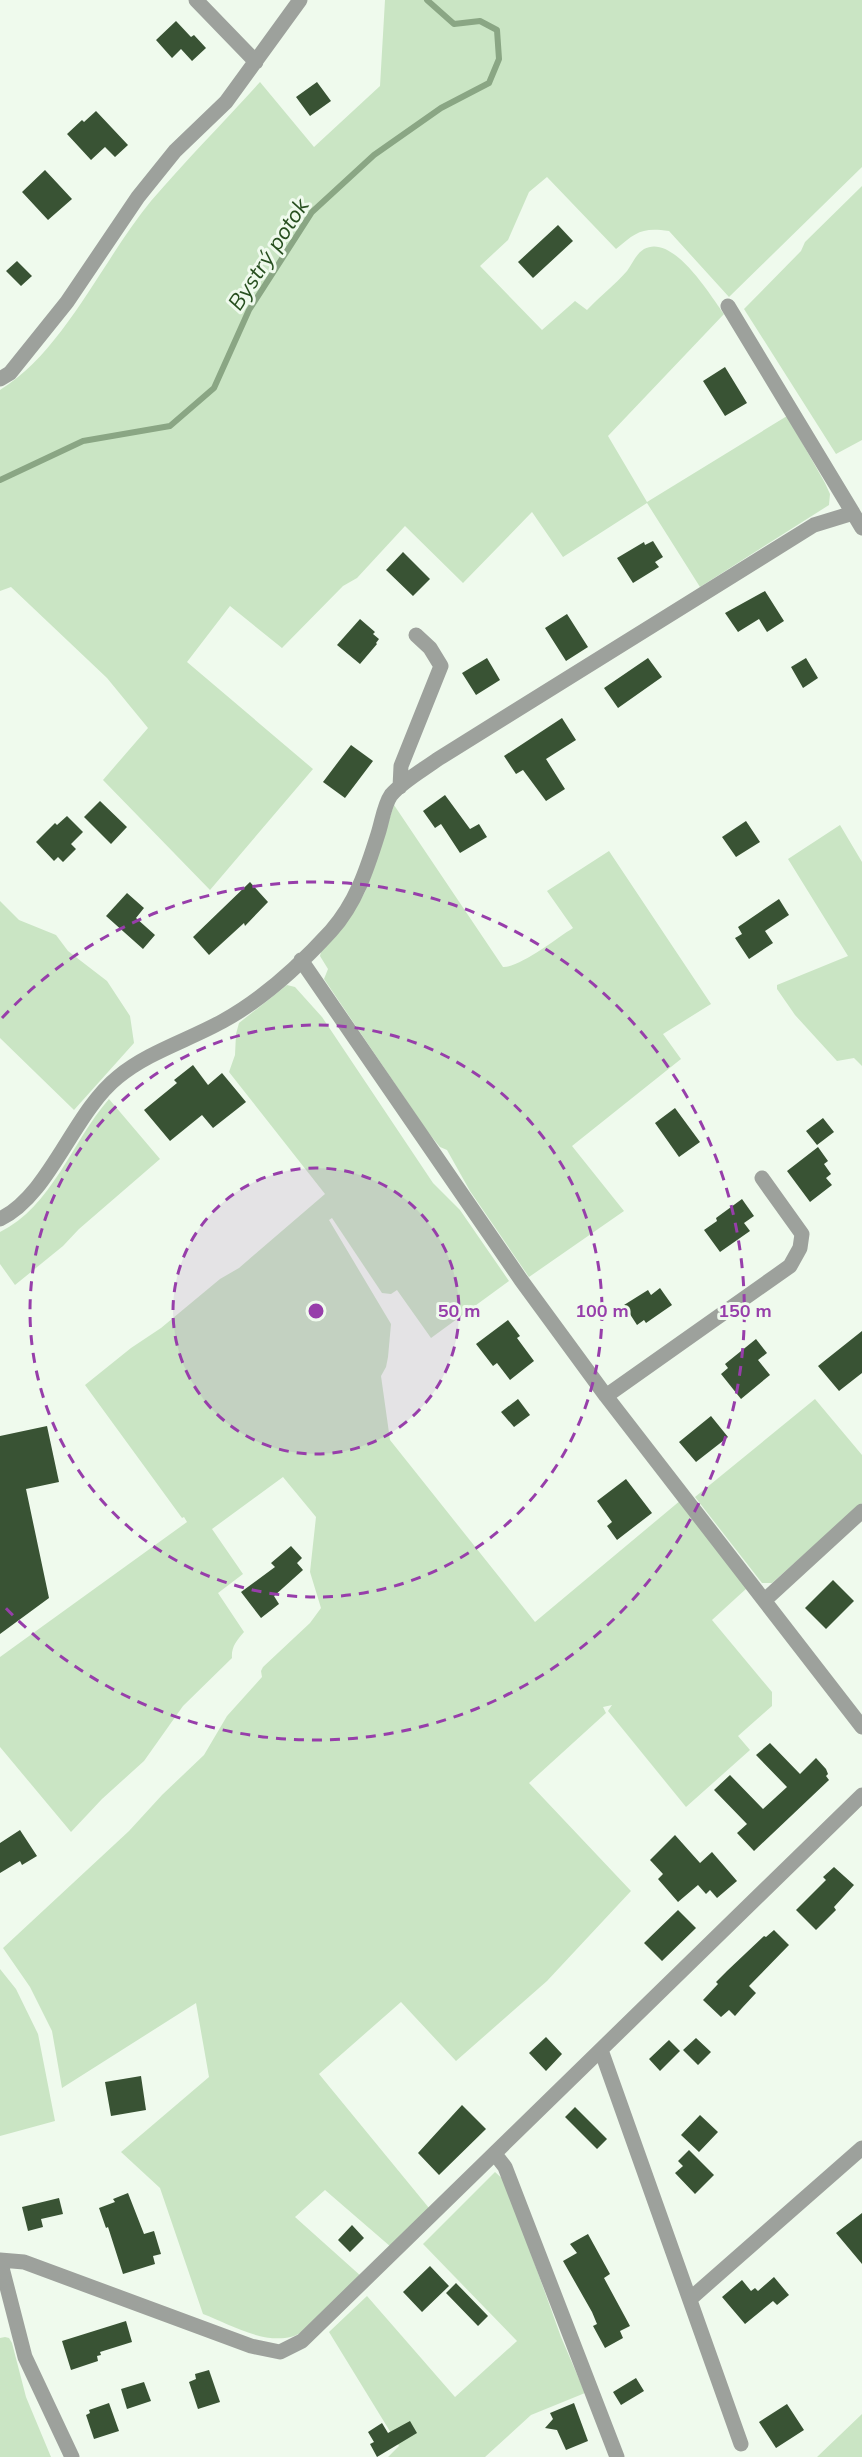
<svg xmlns="http://www.w3.org/2000/svg" width="862" height="2457" font-family="Mulish,sans-serif">
<rect width="100%" height="100%" fill="#effaed"/>
<path fill="#cae5c4" d="M385,0h477v167l-133,130 -60,-66c-27,-4 -33,1 -53,18l-69,-72 -18,15 -21,48 -28,26 62,64 33,-29 12,9c13,-14 28,-25 40,-39 6,-8 8,-16 17,-22 29,-16 66,46 80,65l-116,122 39,66 140,-86 38,67 5,11 -1,11 -129,82 -53,-84 -84,54 -31,-45 -69,71 -58,-57 -48,52 -14,8 -61,62 -52,-42 -43,56 126,107 -103,121 -107,-110 45,-52 -41,-50 -96,-91 -11,4v-201c64,-39 103,-131 151,-189 35,-41 73,-79 109,-119l54,65 66,-61z
M862,186v254l-26,14 -92,-145 57,-58 4,-9z
M394,805l109,162c16,1 54,-29 70,-39l-26,-37 62,-40 102,153 -48,30 18,25 -109,87 52,65 -95,66 -59,-86 -23,-41 -7,-3 -13,-16 -103,-152 4,-10 -8,-13 2,-8 33,-39 10,-17z
M840,825l22,37v204l-8,-8 -17,3 -42,-46 -18,-26v-4l71,-29 -60,-97z
M0,901l19,19 37,15 12,16 39,30 23,35 4,27 -60,67 -74,-72z
M287,985l8,2 27,30 111,166 27,27 49,71 -78,57 -34,-48 -6,4 -9,-1 -50,-75 -3,2 62,104 -3,33 -2,10 -5,9 9,64 145,182 146,-122 66,88 -35,32 60,72v14l-34,30 12,14 -64,57 -78,-96 4,-6 -9,2 3,6 -77,70 102,108 -84,90 -91,80 -55,-59 -82,72 110,134 -38,39 -66,-57 -30,27 67,60c-17,16 -39,42 -58,54 -30,20 -72,-6 -101,-17l-43,-126 -39,-36 88,-75 -13,-74 -134,85 -10,-57 -22,-44 -27,-39 126,-117 33,-36 42,-40 23,-39 35,-39 -1,-6 2,-4 47,-44 11,-15 -11,-36 6,-55 -33,-40 -71,52 31,45 -25,19 26,39c-7,8 -13,15 -12,26l-49,48 -39,55 -42,38 -31,33 -71,-85v-90l187,-135 -3,-5 -2,1 -97,-133 46,-37 30,-20 59,-49 19,-11 86,-74 -96,-122 6,-17 1,-21 3,-11z
M109,1099l51,60 -81,70 -16,17 -48,39 -15,-21v-32c52,-25 72,-91 109,-133z
M815,1399l47,56v48l-90,80h-10l-67,-86z
M0,1969l16,20 22,45 17,87 -55,15z
M495,2172l10,9 56,156 24,56 -54,22 -46,42h-97l11,-11 -70,-114 38,-36 88,101 62,-56 -94,-97z
M5,2337l4,1 3,5 14,54 25,60h-51v-119z
M862,2414v43h-45z"/>
<g fill="none" stroke-linecap="round" stroke-linejoin="round">
<path stroke="#8aa684" stroke-width="6" d="M0,480l83,-39 87,-15 44,-38 35,-78 63,-98 62,-57 67,-47 48,-25 10,-24 -2,-29 -17,-9 -26,3 -27,-24"/>
</g>
<path fill="#395334" d="M176,21l15,16 3,-2 12,13 -14,13 -11,-12 -9,9 -16,-18z
M317,82l14,19 -21,15 -14,-19z
M96,111l32,34 -13,12 -10,-10 -14,13 -24,-26 15,-14 2,2z
M45,170l27,29 -24,21 -26,-28z
M558,225l15,16 -40,37 -15,-16z
M17,261l15,15 -11,10 -15,-15z
M725,367l22,36 -22,13 -22,-35z
M653,541l10,16 -8,5 4,5 -26,16 -16,-25 27,-16 1,3z
M403,552l27,27 -17,17 -27,-26z
M765,591l19,30 -17,11 -8,-13 -21,13 -13,-19z
M567,614l21,33 -22,14 -21,-33z
M360,619l15,13 -2,2 6,5 -3,4 1,1 -17,20 -23,-19z
M487,658l13,22 -24,15 -14,-22z
M648,658l14,19 -44,31 -14,-20z
M806,658l12,20 -15,10 -12,-21z
M562,718l14,22 -30,19 19,30 -19,12 -23,-31 -7,4 -12,-18z
M351,745l22,16 -28,37 -22,-16z
M445,795l25,34 9,-5 8,13 -27,16 -19,-29 -6,4 -12,-17z
M100,801l27,26 -16,17 -27,-27z
M67,816l16,16 -12,12 5,5 -13,13 -5,-5 -4,4 -18,-19 19,-19 2,2z
M746,821l14,21 -24,15 -14,-20z
M250,882l18,20 -23,24 -1,-3 -35,32 -16,-18z
M127,893l17,15 -8,10 19,17 -12,14 -37,-33z
M779,899l10,16 -24,16 8,12 -24,16 -14,-21 7,-4 -4,-7z
M193,1065l15,20 14,-12 24,29 -33,26 -11,-13 -32,26 -26,-31 33,-27 -3,-3z
M675,1108l25,34 -21,15 -24,-34z
M823,1118l11,14 -17,13 -11,-14z
M818,1147l10,14 -4,3 7,10 -5,4 6,7 -22,17 -23,-31z
M742,1199l12,17 -10,7 6,8 -30,21 -16,-22 13,-9 -1,-3z
M660,1288l12,17 -26,18 -2,-3 -7,5 -13,-20 24,-15 3,5z
M508,1320l12,16 -3,2 17,23 -24,19 -13,-17 -4,3 -17,-22z
M862,1331v42l-23,18 -21,-25z
M756,1339l11,14 -9,7 12,15 -29,24 -20,-25 7,-6 -3,-4z
M518,1399l12,16 -16,12 -13,-15z
M711,1416l17,21 -32,25 -17,-20z
M47,1426l12,56 -33,7 23,109 -49,36v-198z
M626,1479l26,34 -35,27 -10,-14 5,-4 -15,-21z
M291,1546l11,12 -5,5 6,7 -29,26 5,8 -18,14 -20,-26 34,-25 -4,-4z
M833,1580l21,21 -28,28 -21,-21z
M770,1743l30,31 16,-16 10,11 2,5 -2,2 3,4 -75,71 -17,-18 10,-9 -33,-34 16,-15 33,34 24,-22 -31,-32z
M20,1830l17,26 -15,9 -2,-4 -20,12v-30z
M675,1835l25,28 12,-11 25,29 -20,17 -7,-8 -4,4 -8,-9 -20,17 -20,-23 5,-5 -13,-14z
M834,1867l20,18 -20,22 2,3 -20,20 -20,-20 30,-30 -3,-3z
M678,1910l18,18 -34,33 -18,-18z
M774,1930l15,15 -40,41 7,7 -14,15 -7,8 -6,-6 -8,7 -18,-17 15,-16 -2,-2 11,-11 37,-35 2,1z
M546,2037l16,17 -16,17 -17,-18z
M696,2038l15,14 -13,13 -15,-15z
M669,2040l11,11 -20,20 -11,-12z
M141,2076l5,34 -35,6 -6,-34z
M462,2105l24,24 -47,46 -21,-22z
M575,2107l32,32 -10,10 -32,-32z
M700,2115l18,17 -19,20 -18,-17z
M689,2150l25,25 -19,19 -20,-21 8,-7 -5,-5z
M128,2193l16,41 10,-3 7,23 -8,2 2,8 -32,10 -15,-47 -2,1 -7,-20 16,-6 -2,-3z
M59,2198l4,16 -22,5 2,8 -15,4 -6,-24z
M862,2213v51l-26,-31z
M352,2225l12,13 -14,14 -12,-12z
M588,2234l22,40 -6,4 26,48 -10,5 3,7 -18,10 -12,-22 4,-2 -5,-12 -29,-51 14,-8 -7,-9z
M430,2266l19,20 -27,26 -19,-20z
M774,2277l15,18 -12,10 -4,-4 -28,23 -23,-27 20,-17 9,11 4,-3 3,3z
M456,2283l32,33 -10,10 -32,-33z
M126,2321l6,21 -32,10 1,3 -4,1 1,5 -27,9 -9,-29z
M209,2370l11,32 -22,7 -9,-27 7,-3 -1,-5z
M636,2378l8,13 -23,14 -8,-13z
M144,2382l7,19 -24,8 -6,-20z
M109,2403l10,28 -25,8 -8,-24 4,-2 -1,-3z
M574,2403l14,38 -22,9 -9,-20 -12,-2 8,-9 -3,-6z
M787,2404l17,26 -28,18 -17,-26z
M410,2421l7,12 -40,24 -7,-13 4,-2 -6,-10 14,-9 6,10z"/>
<g fill="none" stroke-linecap="round" stroke-linejoin="round">
<path stroke="#9da19c" stroke-width="15" d="M196,0l60,62
M728,306l125,207
M0,379l10,-6 57,-71 71,-105 37,-46 51,-49 74,-102
M400,787l1,-21 40,-100 -11,-18 -14,-13
M301,960l220,320 85,116 256,331
M0,1219c50,-24 73,-106 118,-142 30,-25 71,-37 105,-56 40,-22 77,-56 108,-90 25,-28 36,-62 47,-97 4,-12 6,-29 13,-39 12,-14 32,-25 47,-36l376,-234 39,-12 9,15
M606,1396l184,-130 10,-18 2,-14 -40,-56
M765,1600l97,-89
M601,2050l140,394
M495,2154l10,13 112,290
M0,2260l24,2 227,84 29,6 22,-11 560,-546
M0,2260l25,97 47,100
M690,2299l172,-151"/>
</g>
<circle cx="316" cy="1311" r="143" fill="#973eaa" fill-opacity=".12"/>
<g fill="none" stroke="#973eaa" stroke-width="3" stroke-dasharray="10 8">
<circle cx="316" cy="1311" r="143"/>
<circle cx="316" cy="1311" r="286"/>
<path d="M2 1018A429 429 0 1 1 2 1604"/>
</g>
<g text-anchor="middle" stroke-width="6" stroke-linejoin="round" paint-order="stroke">
<g font-size="22" font-style="italic" fill="#274f1f" stroke="#effaed">
<text transform="translate(268 254) rotate(-57)" y="8">Bystrý potok</text>
</g>
</g>
<circle cx="316" cy="1311" r="9" fill="#973eaa" stroke="#effaed" stroke-width="3"/>
<g font-size="18" text-anchor="middle" font-weight="bold" fill="#973eaa" stroke="#effaed" stroke-width="6" stroke-linejoin="round" paint-order="stroke">
<text x="459" y="1317">50 m</text>
<text x="602" y="1317">100 m</text>
<text x="745" y="1317">150 m</text>
</g>
</svg>
